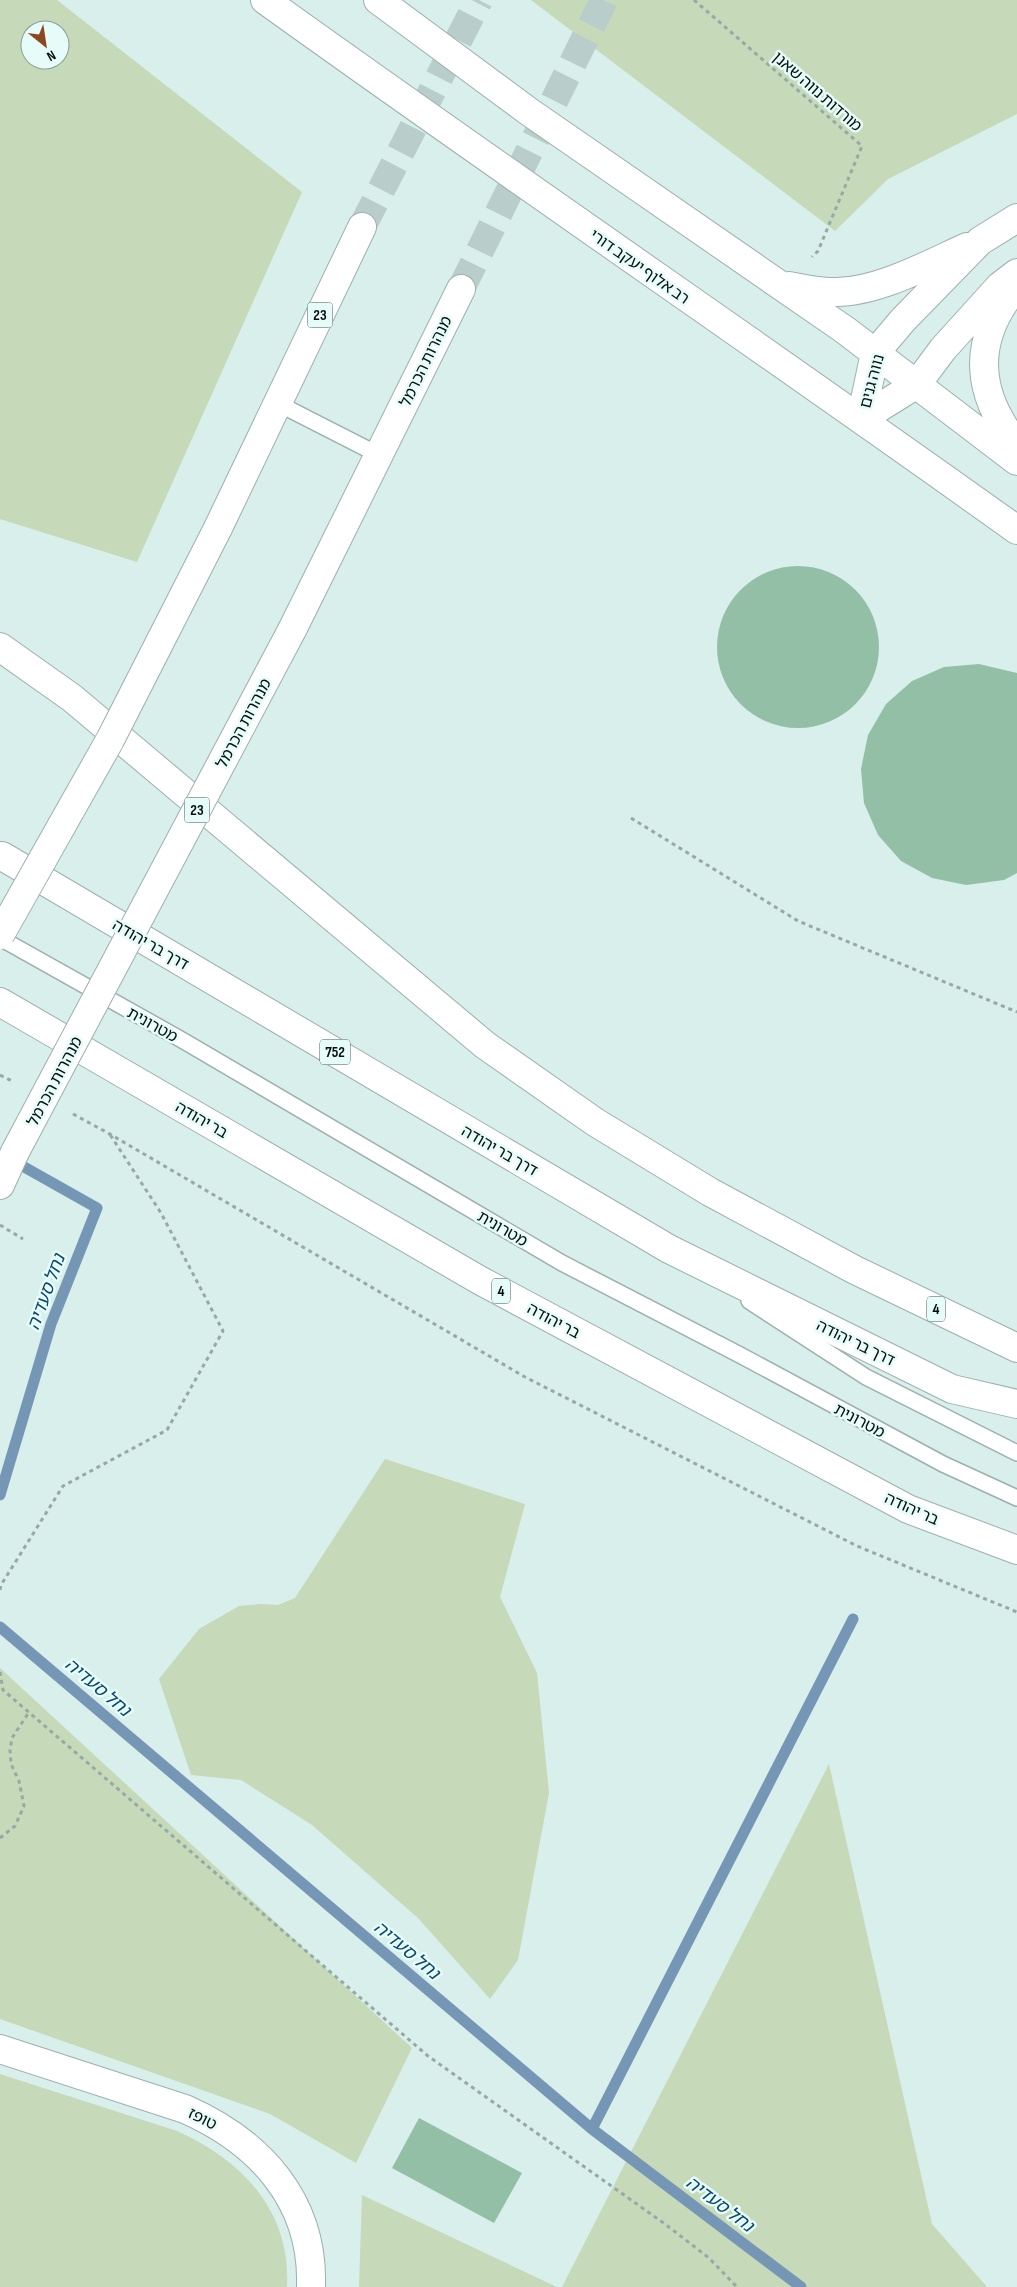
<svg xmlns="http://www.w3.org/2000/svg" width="1017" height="2287" font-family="'Sofia Sans Condensed','Noto Sans Hebrew',sans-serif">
<rect width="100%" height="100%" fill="#d8efec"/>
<path fill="#c6d9b8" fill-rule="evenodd" d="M0,0h57l245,192 -165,370 -137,-43zM30,30h30v30h-30z
M531,0h486v114l-129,65 -53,52z
M385,1459l140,45 -25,93 37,76 12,120 -31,167 -28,39 -72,-81 -106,-93 -71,-45 -50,-5 -32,-96 40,-50 40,-23 21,-2 18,1 17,-7z
M0,1668l412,380 -56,115 -86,-49 -270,-95z
M829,1764l103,460 55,63h-425z
M0,2074l177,57c65,29 114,80 110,156h-287z
M362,2195l195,92h-198z"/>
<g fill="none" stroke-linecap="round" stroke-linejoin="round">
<path stroke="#7597b5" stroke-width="11" d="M0,1495l51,-171 46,-116 -87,-49
M0,1627l592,502 209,158
M592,2129l261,-510"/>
</g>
<path fill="#94bfa7" d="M717 647a81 81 0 1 1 162 0a81 81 0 1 1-162 0Z
M979,664l38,9v200l-13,7 -38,5 -34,-7 -31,-17 -23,-26 -14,-32 -3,-34 7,-34 18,-31 26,-23 32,-14z
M419,2118l103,55 -28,50 -102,-55z"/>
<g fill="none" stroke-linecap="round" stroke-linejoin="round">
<path stroke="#b9cecb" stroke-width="28" stroke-dasharray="28 14" stroke-linecap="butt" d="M362,227l117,-227
M461,289l143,-289"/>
<g stroke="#9bb0ae" stroke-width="18">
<path id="lane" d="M277,403l102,52
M0,938l182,102 380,223 178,92 203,109 74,34
M749,1301l117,76 151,76"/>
</g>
<g stroke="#9bb0ae" stroke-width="30">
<path id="secondary" d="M265,0c249,179 503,352 752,530
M378,0l150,111 317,219 172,131
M789,286c16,3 31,7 47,6 42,0 93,-28 131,-45
M1015,288c-44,53 -39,106 2,157
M861,419l14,-66 28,-33 77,-79 37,-23
M861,419l56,-35 26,-35 57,-63 17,-13
M0,2049l185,60c75,33 129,92 126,178"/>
</g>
<g stroke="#9bb0ae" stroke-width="30">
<path id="highway" d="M218,528l144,-301
M292,630l169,-341
M0,647l72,51 413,347 110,77 115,70 145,78 162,78
M2,856l667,393 283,140 65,15
M0,1002l481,279 427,228 109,41
M0,1185l15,-33"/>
</g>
<path stroke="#97a9a7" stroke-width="3" stroke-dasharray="4 4" stroke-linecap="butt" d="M694,0l168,146 -44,105 -6,6
M631,818l167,103 219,91
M0,1075l14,7
M73,1114l35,19 417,244 332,169 160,66
M0,1225l23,14
M0,1590l1,-5 62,-99 104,-56 56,-99 -62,-118 -52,-80
M0,1672l3,18 425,366 237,168 44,34 28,29
M0,1838l15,-12 9,-20 -5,-25 -8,-17 -1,-14 2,-12 17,-26"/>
<use href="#lane" stroke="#fff" stroke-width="15"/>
<use href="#secondary" stroke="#fff" stroke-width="28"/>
<use href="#highway" stroke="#fff" stroke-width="28"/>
<g stroke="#9bb0ae" stroke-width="30" stroke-linecap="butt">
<path id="highway-bridge" d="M0,935l110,-195 108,-212
M15,1152l277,-522"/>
</g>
<use href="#highway-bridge" stroke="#fff" stroke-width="28"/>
</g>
<g text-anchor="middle" stroke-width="5" stroke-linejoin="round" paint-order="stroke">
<g fill="#e5fcf9" stroke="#4a5755" stroke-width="1">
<rect x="307.5" y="302.5" width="25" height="25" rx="4"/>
<rect x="184.5" y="797.5" width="25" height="25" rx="4"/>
<rect x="320" y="1039.5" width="30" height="25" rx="4"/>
<rect x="492" y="1278.5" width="18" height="25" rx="4"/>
<rect x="927" y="1296.5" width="18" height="25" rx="4"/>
</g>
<g font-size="15" font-weight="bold" fill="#08100f">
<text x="320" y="320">23</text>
<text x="197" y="815">23</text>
<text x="335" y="1057">752</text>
<text x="501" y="1296">4</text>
<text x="936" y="1314">4</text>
</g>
<g font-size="16" fill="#08100f" stroke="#e5fcf9">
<text transform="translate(818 91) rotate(41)" y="6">מורדות נווה שאנן</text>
<text transform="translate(640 266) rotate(35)" y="6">רב אלוף יעקב דורי</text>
<text transform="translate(425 361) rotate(-64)" y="6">מנהרות הכרמל</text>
<text transform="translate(871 381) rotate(-75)" y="6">נווה גנים</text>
<text transform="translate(243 723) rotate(-62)" y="6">מנהרות הכרמל</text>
<text transform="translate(151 944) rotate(30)" y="6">דרך בר יהודה</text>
<text transform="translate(153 1024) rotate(29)" y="6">מטרונית</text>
<text transform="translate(54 1081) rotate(-62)" y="6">מנהרות הכרמל</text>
<text transform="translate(202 1119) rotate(30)" y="6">בר יהודה</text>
<text transform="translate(500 1150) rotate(30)" y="6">דרך בר יהודה</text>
<text transform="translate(503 1228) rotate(30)" y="6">מטרונית</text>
<text transform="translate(554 1320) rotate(28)" y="6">בר יהודה</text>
<text transform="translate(856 1342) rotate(26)" y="6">דרך בר יהודה</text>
<text transform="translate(860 1420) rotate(28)" y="6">מטרונית</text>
<text transform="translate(912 1508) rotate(24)" y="6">בר יהודה</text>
<text transform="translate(203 2118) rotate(27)" y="6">טופז</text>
</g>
<g font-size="18" font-style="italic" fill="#0c456e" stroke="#e5fcf9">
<text transform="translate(46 1292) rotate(-70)" y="6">נחל סעדיה</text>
<text transform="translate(98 1687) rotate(40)" y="6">נחל סעדיה</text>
<text transform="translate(407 1950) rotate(40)" y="6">נחל סעדיה</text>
<text transform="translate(720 2204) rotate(37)" y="6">נחל סעדיה</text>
</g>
</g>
<g transform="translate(45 45) rotate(150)"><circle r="24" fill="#e5fcf9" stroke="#8d9e9b"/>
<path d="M0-4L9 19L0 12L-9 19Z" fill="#8d4720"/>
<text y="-8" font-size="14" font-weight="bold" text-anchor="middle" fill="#08100f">N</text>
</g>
</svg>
